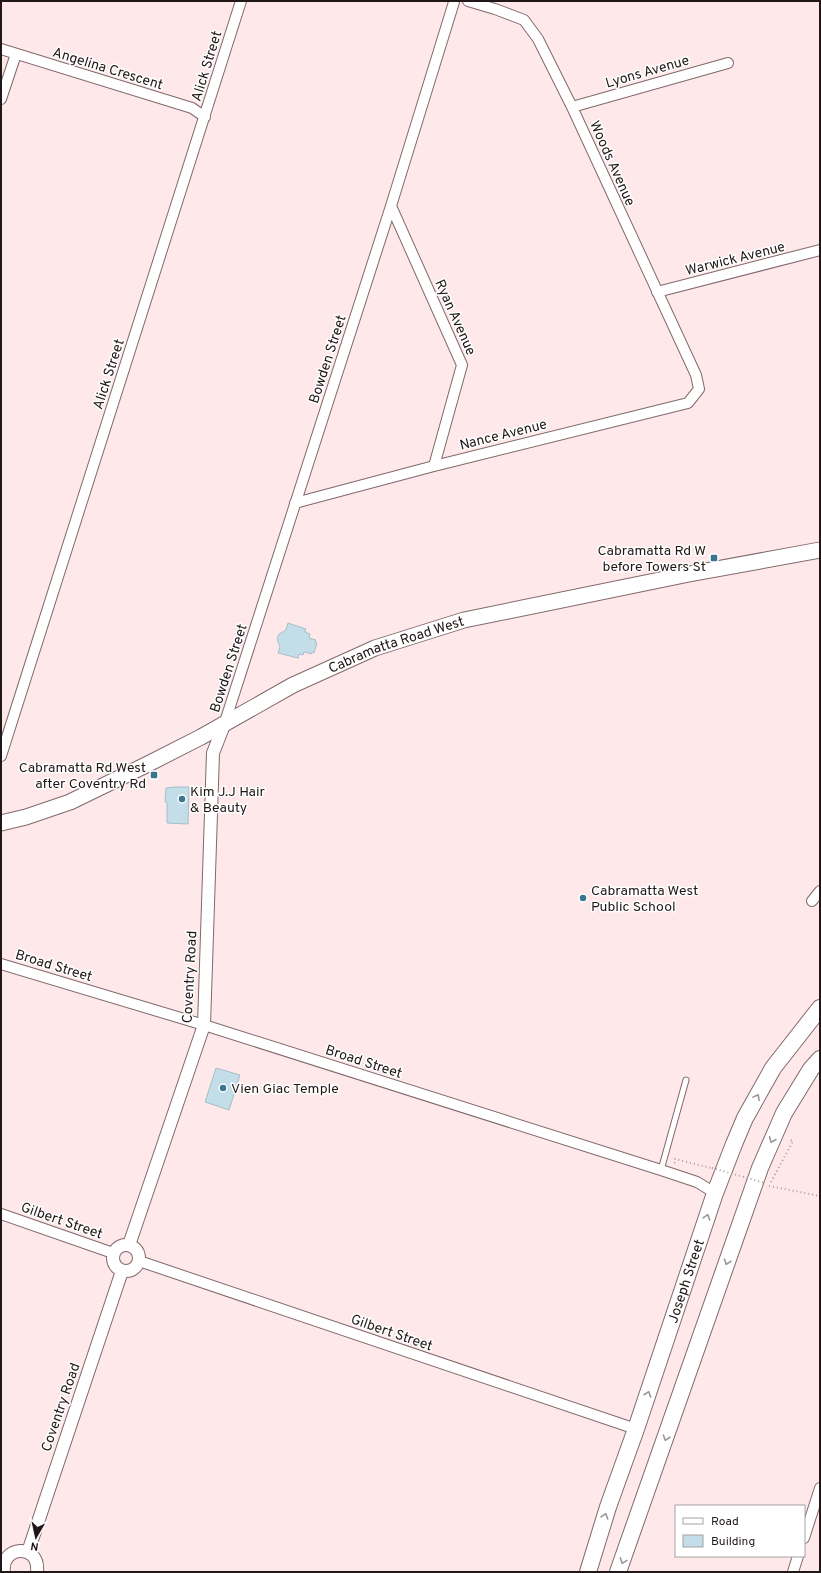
<svg xmlns="http://www.w3.org/2000/svg" width="821" height="1573" font-family="Overpass,sans-serif">
<rect width="100%" height="100%" fill="#fee8e9"/>
<path fill="#c4dee9" stroke="#a6bfc9" d="M288,623l18,6 -1,3 5,2 -1,4 7,2 -1,3h2l-3,10 -2,-1 -1,2 -7,-2 -1,3 -4,-1 -1,4 -20,-5 2,-6 -3,-8 2,-5 7,-4z
M175,787h14l-1,37 -21,-1v-21h-2l1,-14z
M216,1068l24,7 -11,35 -24,-8z"/>
<g fill="none" stroke-linecap="round" stroke-linejoin="round">
<g stroke="#81696b" stroke-width="7">
<path id="service" d="M661,1170l25,-90"/>
</g>
<g stroke="#81696b" stroke-width="12">
<path id="minor" d="M1,49l191,59 13,9
M1,99l15,-45
M572,107l156,-44
M391,206l71,159 -28,101
M657,292l163,-42
M295,503l139,-37 254,-63 11,-14 -3,-14 -124,-268 -34,-68 -14,-19 -29,-11 -27,-8
M224,725l167,-519 63,-204
M1,756l240,-755
M812,901l8,-10
M1,964l203,61 457,145 36,12 18,11
M1,1214l112,39
M139,1261l497,168
M804,1538l16,-50
M793,1572l5,-16"/>
</g>
<g stroke="#81696b" stroke-width="14">
<path id="tertiary" d="M113 1258a13 13 0 1 1 26 0a13 13 0 1 1-26 0Z
M129,1245l75,-220 9,-272 11,-28
M28,1552l94,-281
M4,1572c-4,-26 36,-30 33,0"/>
</g>
<g stroke="#81696b" stroke-width="17">
<g id="primary">
<path id="s1" d="M1,823l25,-6 44,-15 78,-38 53,-27 92,-52 82,-37 89,-28 225,-46 131,-24"/>
</g>
</g>
<g stroke="#81696b" stroke-width="18">
<g id="trunk">
<path id="s2" d="M588,1572l20,-65 28,-78 79,-236 19,-49 11,-26 28,-50 47,-60"/>
<path d="M618,1572l142,-404 24,-55 27,-44 9,-10"/>
</g>
</g>
<path stroke="#ae9c9d" stroke-width="2" stroke-dasharray="1 3" stroke-linecap="butt" d="M675,1163l-1,-1 1,-3 36,9
M771,1182l22,-41 -5,-2
M769,1186l51,10"/>
<use href="#service" stroke="#fff" stroke-width="5"/>
<use href="#minor" stroke="#fff" stroke-width="10"/>
<use href="#tertiary" stroke="#fff" stroke-width="12"/>
<use href="#primary" stroke="#fff" stroke-width="15"/>
<use href="#trunk" stroke="#fff" stroke-width="16"/>
<path stroke="#ae9c9d" stroke-width="2" stroke-dasharray="1 3" stroke-linecap="butt" d="M712,1168l53,15"/>
</g>
<defs><path id="oneway-chevron" d="M-2-3.5L2.5 0L-2 3.5" fill="none" stroke-width="1.6" stroke-linecap="round" stroke-linejoin="round"/></defs>
<g stroke="#9b9797">
<use href="#oneway-chevron" transform="translate(757 1097) rotate(-62)"/>
<use href="#oneway-chevron" transform="translate(772 1140) rotate(113)"/>
<use href="#oneway-chevron" transform="translate(707 1217) rotate(-72)"/>
<use href="#oneway-chevron" transform="translate(727 1262) rotate(109)"/>
<use href="#oneway-chevron" transform="translate(648 1394) rotate(-71)"/>
<use href="#oneway-chevron" transform="translate(666 1438) rotate(109)"/>
<use href="#oneway-chevron" transform="translate(605 1516) rotate(-73)"/>
<use href="#oneway-chevron" transform="translate(623 1561) rotate(110)"/>
</g>
<g fill="#3a778e" stroke="#fff" stroke-width="1.5">
<rect x="710" y="554" width="8" height="8" rx="2"/>
<rect x="150" y="771" width="8" height="8" rx="2"/>
<circle cx="182" cy="799" r="4"/>
<circle cx="583" cy="898" r="4"/>
<circle cx="223" cy="1088" r="4"/>
</g>
<g text-anchor="middle" stroke-width="3" stroke-linejoin="round" paint-order="stroke">
<g font-size="14" fill="#211718" stroke="#fff">
<text transform="translate(206 66) rotate(-73)" y="5">Alick Street</text>
<text transform="translate(108 68) rotate(17)" y="5">Angelina Crescent</text>
<text transform="translate(647 71) rotate(-16)" y="5">Lyons Avenue</text>
<text transform="translate(613 163) rotate(66)" y="5">Woods Avenue</text>
<text transform="translate(735 258) rotate(-14)" y="5">Warwick Avenue</text>
<text transform="translate(456 317) rotate(66)" y="5">Ryan Avenue</text>
<text transform="translate(327 359) rotate(-72)" y="5">Bowden Street</text>
<text transform="translate(108 374) rotate(-72)" y="5">Alick Street</text>
<text transform="translate(503 434) rotate(-14)" y="5">Nance Avenue</text>
<text dy="5" stroke="none"><textPath href="#s1" startOffset="435">Cabramatta Road West</textPath></text>
<text transform="translate(228 668) rotate(-72)" y="5">Bowden Street</text>
<text transform="translate(54 965) rotate(17)" y="5">Broad Street</text>
<text transform="translate(189 977) rotate(-87)" y="5">Coventry Road</text>
<text transform="translate(364 1061) rotate(18)" y="5">Broad Street</text>
<text transform="translate(62 1220) rotate(19)" y="5">Gilbert Street</text>
<text dy="5" stroke="none"><textPath href="#s2" startOffset="307">Joseph Street</textPath></text>
<text transform="translate(392 1332) rotate(19)" y="5">Gilbert Street</text>
<text transform="translate(60 1407) rotate(-71)" y="5">Coventry Road</text>
</g>
<g font-size="14" fill="#211718" stroke="#fff" text-anchor="start">
<text x="706" y="555" text-anchor="end">Cabramatta Rd W<tspan x="706" dy="16">before Towers St</tspan></text>
<text x="146" y="772" text-anchor="end">Cabramatta Rd West<tspan x="146" dy="16">after Coventry Rd</tspan></text>
<text x="190" y="796">Kim J.J Hair<tspan x="190" dy="16">&amp; Beauty</tspan></text>
<text x="591" y="895">Cabramatta West<tspan x="591" dy="16">Public School</tspan></text>
<text x="231" y="1093">Vien Giac Temple</text>
</g>
</g>
<rect width="821" height="1573" fill="none" stroke="#211718" stroke-width="4"/>
<rect x="675" y="1505" width="130" height="52" fill="#ffffff" stroke="#a6a2a3"/>
<rect x="683" y="1518" width="20" height="6" fill="#ffffff" stroke="#a6a2a3"/>
<text x="711" y="1525" font-size="12" fill="#211718">Road</text>
<rect x="683" y="1535" width="20" height="12" fill="#c4dee9" stroke="#a6a2a3"/>
<text x="711" y="1545" font-size="12" fill="#211718">Building</text>
<g transform="translate(36 1537) rotate(189)" stroke="#ffffff" stroke-width="3" paint-order="stroke">
<path d="M0-3L7 15L0 10L-7 15Z" fill="#211718"/>
<text y="-6" font-size="11" font-weight="bold" text-anchor="middle" fill="#211718">N</text>
</g>
</svg>
